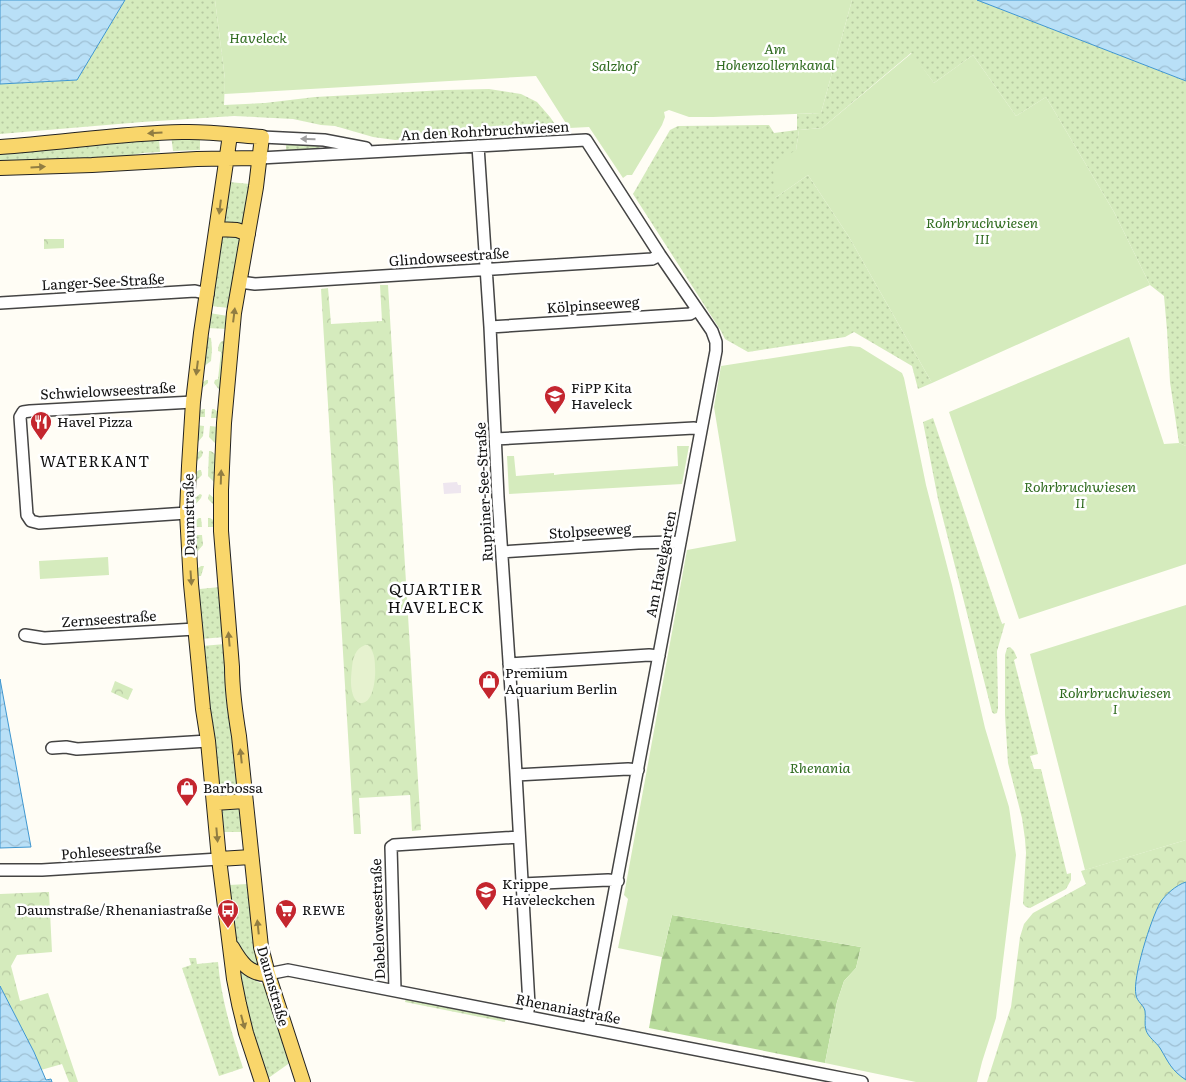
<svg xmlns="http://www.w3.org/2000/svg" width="1186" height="1082" font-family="Literata,serif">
<defs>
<pattern id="grass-dots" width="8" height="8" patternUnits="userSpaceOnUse" patternTransform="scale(1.25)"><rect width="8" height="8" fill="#d5ebbd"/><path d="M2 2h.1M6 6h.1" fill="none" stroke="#b6c8a1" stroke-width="1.8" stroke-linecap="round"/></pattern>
<pattern id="forest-firs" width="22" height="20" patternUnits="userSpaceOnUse" patternTransform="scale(1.25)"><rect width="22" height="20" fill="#b9dc9c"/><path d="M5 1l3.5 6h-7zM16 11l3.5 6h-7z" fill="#9ebc85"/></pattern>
<pattern id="park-crowns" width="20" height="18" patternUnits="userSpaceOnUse" patternTransform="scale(1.25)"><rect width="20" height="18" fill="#d5ebbd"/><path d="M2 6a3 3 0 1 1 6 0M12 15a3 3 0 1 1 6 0" fill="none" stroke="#b6c8a1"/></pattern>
<pattern id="water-waves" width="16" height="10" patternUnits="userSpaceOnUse" patternTransform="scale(1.25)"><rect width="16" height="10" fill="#b9e0f7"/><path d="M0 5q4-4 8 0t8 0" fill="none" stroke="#9ebfd3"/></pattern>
</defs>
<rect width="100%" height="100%" fill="#fffdf5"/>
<path fill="#eee6ef" d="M457,482l1,3h3v8l-17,1 -1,-11z"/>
<path fill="url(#grass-dots)" d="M125,0h90l10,79 -1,26 41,-2 50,-6 130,-7 44,-1 32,5 16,8 13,15 9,13 -164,10 -22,-3 -38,-11 -14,-1 -28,-6 -59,-3 -92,6 -142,12v-50l77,-4z
M852,0h125l209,81v365l-7,-3 -9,-61 -3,-52 -3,-34 -14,-11 -36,-73 -68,-115 -30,19 -43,-61 -39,28 -23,-30 -89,75 -23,2 -3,20 -21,48 33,-23 41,62 83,146 -14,6 -6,-23 -58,-34 -9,5 -97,15 -23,-13 -4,-8 -88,-137 37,-64 8,-4 91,-1 5,8 23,-3v-16l24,-1z
M171,135l29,1v14l-27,1z
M159,139l1,13 -17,1 -21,4 -122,7v-14z
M319,144l1,5 -1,1 -33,2v-7z
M229,182l21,2 -7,41 -2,1 -18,-5z
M221,236h15l4,4 -11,68 -18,-2z
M209,313l19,3v13l-21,-1z
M207,337l4,1 1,11 -1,12 -8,6 -1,16 4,-3h2v3l-7,6 -2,22 4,-2h2v8h-9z
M222,341h3l-6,77h-8l1,-9h2l4,3 2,-21 -6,-8 1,-3 3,-1 3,-27 -3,-1c0,-4 1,-8 4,-10z
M933,418l69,206 3,-1 -8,28 1,57 -1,5 -3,1 -2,-2 -54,-213 -15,-77z
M196,425l8,1 -1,10 -6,7 -1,11 5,-4 2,2 -1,4 -6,6 -1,11 4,-3h2l1,5 -7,7v16l5,-4 2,1 -1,3 -6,7v16l4,-3h2l1,9h-8v-48z
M210,426l9,1 -3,100h-8v-9h2l5,3 -1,-16 -6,-6 1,-5 5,4v-16l-6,-6 1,-25h2l4,3 1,-10 -7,-7z
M194,535h8l1,10 -7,8 1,16 4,-3h3l-3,10h-4z
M220,587l4,50 -23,2 -4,-46 3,-4z
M225,644l14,150c-6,3 -13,5 -19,1l-5,-56 -6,-28 -7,-65z
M1010,647l4,4 3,7 -3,2 24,94 -8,2 4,13h7l26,105 4,-1v7l-5,9 -36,19 -4,-1 -3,-3 3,-51 -1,-14 -3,-21 -14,-55 -3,-48v-60l2,-7z
M239,808l2,1 2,23h-19l-2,-22h6z
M248,884l6,65 3,14 -1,3 -19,-17 -8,-64z
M189,958h7l1,6 21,-2c3,37 14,72 25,106l-24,8 -37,-108 9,-3z
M238,966h1l19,16 7,3 26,77 -24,17 -20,-61z
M406,997l100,19 -1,6 -100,-20z"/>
<path fill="url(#forest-firs)" d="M672,915l189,32 -5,21 -12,13 -7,21 -12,61 -176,-35 13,-71z"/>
<path fill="url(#park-crowns)" d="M44,239h20v9l-20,1z
M380,285h8l33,545 -9,1 -2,-36 -51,3 2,36h-7l-33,-545 7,-1 3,36 51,-3z
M115,681l18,8 -5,11 -17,-8z
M1186,840v242h-199l24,-75 9,-70 4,-13 9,-11 53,-29 -5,-13z
M49,892l3,60 -35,3 -6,11 9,35 28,-8 30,89h-9l-7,-18 -21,6 -7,-18 -34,-66v-92z"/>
<path fill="#d5ebbd" d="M215,0h637l-31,113 -108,4h-24l-20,-7 -5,2 1,5 -3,8 -30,50h-5l-4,3 -34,-51 -20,1 -33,-52 -312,18 1,-15z
M912,53l22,30 39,-28 43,61 30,-19 68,115 36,73 -218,98 -83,-146 -41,-62 -33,23 -1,-5 -1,-29 23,-14 3,-20 23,-2z
M1129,337l35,107 15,-1 7,3v118l-167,55 -70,-207z
M850,346l10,1 42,26 2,5 22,107 26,100 33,143 24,79 7,48 -20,163 -14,44 -5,20h-61l-91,-19 12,-61 7,-21 12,-13 5,-21 -189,-32 -10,42 -44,-9 10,-49 -4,-4 63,-345 49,-9 -22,-134 7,-41z
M677,446h12l-7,38 -173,10 -2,-38h7l2,20 38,-3v2l8,-1 116,-8z
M108,557l1,18 -69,4 -1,-18z
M1186,605v235l-101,30 -55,-216z"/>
<path fill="#e6f2cf" d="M365,645h3c6,6 7,14 7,22 1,8 -1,38 -15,36 -4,-1 -6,-5 -7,-8 -3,-9 -2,-19 -1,-28 1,-9 3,-18 13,-22z"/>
<path fill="url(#water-waves)" stroke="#3f96cf" d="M0,0h125l-48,80 -77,4z
M977,0h209v81z
M0,679l31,168 -31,1z
M1186,882v198c-15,-10 -17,-17 -26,-32 -4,-6 -12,-11 -14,-18 -2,-6 0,-13 -1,-19 -1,-6 -8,-9 -9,-16 -4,-17 15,-76 24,-92 5,-8 16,-18 26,-21z
M0,986l34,66 12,28 5,-1 1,3h-52z"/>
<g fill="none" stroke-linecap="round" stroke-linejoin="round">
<g stroke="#444" stroke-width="14">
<path id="minor" d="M262,137l62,3 42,8
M478,146l12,181 8,170 15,224 16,284 -2,11
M260,158l326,-18 74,115 52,76 4,11v9l-4,21 -123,656
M240,282l15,2 397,-25 8,-4
M0,303l195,-12 13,3
M490,327l200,-13 7,-4
M495,439l199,-11 7,2
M187,513l-148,10 -8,-2 -4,-6 -7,-98 3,-5 7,-1 163,-9
M502,552l136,-9 33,-1 9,1
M25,635l19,3 151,-9
M509,664l140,-9 10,1
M52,748l14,-1 11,2 131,-8
M516,775l112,-6 10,1
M0,870h42l177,-11
M522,884l86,-4 10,1
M268,974l20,-4 574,112
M395,990l-4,-143 3,-2 125,-8"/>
</g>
<g stroke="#222" stroke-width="16">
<path id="major" d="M230,135l-29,198 -8,69 -4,64 -2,47 4,71 12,125 5,32 11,118 15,120 5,25 7,29 16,49
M0,147c61,-4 121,-14 182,-15 26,-1 53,3 80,5l-6,50 -22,126 -10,110 -3,67v41l11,136c0,24 3,45 7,69l22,211 7,27 35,108
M0,168l92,-3 105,-6 63,-1
M217,229l20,1 11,4
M214,803l31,-2
M219,859l32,-2
M232,947c8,14 17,28 36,27"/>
</g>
<use href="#minor" stroke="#fff" stroke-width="11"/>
<use href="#major" stroke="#f9d66b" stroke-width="14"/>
</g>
<defs><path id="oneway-solid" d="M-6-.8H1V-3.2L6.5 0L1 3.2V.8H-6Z" transform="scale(1.25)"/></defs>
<g fill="#917d42">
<use href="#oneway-solid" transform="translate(155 133) rotate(176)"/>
<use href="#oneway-solid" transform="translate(38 167) rotate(-3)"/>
<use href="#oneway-solid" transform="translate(220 207) rotate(97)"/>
<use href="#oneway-solid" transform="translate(234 315) rotate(-83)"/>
<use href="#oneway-solid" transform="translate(197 368) rotate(97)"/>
<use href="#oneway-solid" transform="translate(221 477) rotate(-88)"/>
<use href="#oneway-solid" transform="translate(191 578) rotate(86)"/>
<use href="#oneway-solid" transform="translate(229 639) rotate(-95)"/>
<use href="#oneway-solid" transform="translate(241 756) rotate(-96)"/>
<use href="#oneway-solid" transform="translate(217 835) rotate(85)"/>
<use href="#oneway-solid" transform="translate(258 927) rotate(-96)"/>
<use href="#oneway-solid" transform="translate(243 1022) rotate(75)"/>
</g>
<use fill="#a0a0a0" href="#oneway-solid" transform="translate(308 139) rotate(-179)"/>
<defs>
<g id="school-pin" transform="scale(1.125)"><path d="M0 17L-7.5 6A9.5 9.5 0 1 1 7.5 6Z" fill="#c4262e" stroke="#fff"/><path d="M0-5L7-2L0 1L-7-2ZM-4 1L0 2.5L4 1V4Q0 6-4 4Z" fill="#fff"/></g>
<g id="restaurant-pin" transform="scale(1.125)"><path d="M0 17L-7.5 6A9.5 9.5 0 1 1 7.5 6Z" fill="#c4262e" stroke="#fff"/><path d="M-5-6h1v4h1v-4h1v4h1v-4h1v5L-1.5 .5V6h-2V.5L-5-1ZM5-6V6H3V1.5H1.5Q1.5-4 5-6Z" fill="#fff"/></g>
<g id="shop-pin" transform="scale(1.125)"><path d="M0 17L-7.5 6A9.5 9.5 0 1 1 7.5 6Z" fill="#c4262e" stroke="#fff"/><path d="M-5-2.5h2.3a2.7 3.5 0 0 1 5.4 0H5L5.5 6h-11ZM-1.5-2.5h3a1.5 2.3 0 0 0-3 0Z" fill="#fff"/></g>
<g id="bus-pin" transform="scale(1.125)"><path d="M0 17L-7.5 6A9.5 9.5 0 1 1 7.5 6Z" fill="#c4262e" stroke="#fff"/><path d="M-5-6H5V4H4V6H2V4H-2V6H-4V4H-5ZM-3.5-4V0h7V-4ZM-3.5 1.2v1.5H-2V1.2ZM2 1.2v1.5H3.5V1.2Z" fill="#fff"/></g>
<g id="supermarket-pin" transform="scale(1.125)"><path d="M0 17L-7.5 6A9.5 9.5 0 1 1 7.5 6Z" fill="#c4262e" stroke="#fff"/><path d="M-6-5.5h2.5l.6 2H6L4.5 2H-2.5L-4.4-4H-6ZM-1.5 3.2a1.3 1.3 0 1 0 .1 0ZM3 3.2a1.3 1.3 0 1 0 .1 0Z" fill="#fff"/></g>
</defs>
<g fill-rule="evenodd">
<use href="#school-pin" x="555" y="396"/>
<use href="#restaurant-pin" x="41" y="422"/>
<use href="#shop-pin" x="489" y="681"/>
<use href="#shop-pin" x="187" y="788"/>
<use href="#school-pin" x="486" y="892"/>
<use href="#bus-pin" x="228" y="910"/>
<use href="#supermarket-pin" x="286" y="910"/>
</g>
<g text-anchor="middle" stroke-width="5" stroke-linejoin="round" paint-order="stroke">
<g font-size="14" font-style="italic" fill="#2f6b1f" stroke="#fff">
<text x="258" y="43">Haveleck</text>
<text x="775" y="54">Am<tspan x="775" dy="16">Hohenzollernkanal</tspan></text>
<text x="615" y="71">Salzhof</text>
<text x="982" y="228">Rohrbruchwiesen<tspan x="982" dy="16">III</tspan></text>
<text x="1080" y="492">Rohrbruchwiesen<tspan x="1080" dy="16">II</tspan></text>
<text x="1115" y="698">Rohrbruchwiesen<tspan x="1115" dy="16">I</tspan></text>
<text x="820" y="773">Rhenania</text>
</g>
<g font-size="14" fill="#111" stroke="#fff">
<text transform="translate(485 131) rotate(-3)" y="5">An den Rohrbruchwiesen</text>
<text transform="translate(449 257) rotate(-4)" y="5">Glindowseestraße</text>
<text transform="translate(103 282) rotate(-3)" y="5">Langer-See-Straße</text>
<text transform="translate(593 305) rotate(-4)" y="5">Kölpinseeweg</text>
<text transform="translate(108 391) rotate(-3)" y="5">Schwielowseestraße</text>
<text transform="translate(484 492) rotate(-93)" y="5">Ruppiner-See-Straße</text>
<text transform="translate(189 515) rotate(-91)" y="5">Daumstraße</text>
<text transform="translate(590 531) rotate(-4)" y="5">Stolpseeweg</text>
<text transform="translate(661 564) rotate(-79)" y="5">Am Havelgarten</text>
<text transform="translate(109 619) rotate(-4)" y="5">Zernseestraße</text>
<text transform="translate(111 851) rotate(-4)" y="5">Pohleseestraße</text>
<text transform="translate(378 919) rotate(-92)" y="5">Dabelowseestraße</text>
<text transform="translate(273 986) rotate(74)" y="5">Daumstraße</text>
<text transform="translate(568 1009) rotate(11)" y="5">Rhenaniastraße</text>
</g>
<g font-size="14" fill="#111" stroke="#fff" text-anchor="start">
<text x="571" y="393">FiPP Kita<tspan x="571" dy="16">Haveleck</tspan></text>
<text x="57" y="427">Havel Pizza</text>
<text x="505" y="678">Premium<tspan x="505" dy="16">Aquarium Berlin</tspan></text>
<text x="203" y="793">Barbossa</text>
<text x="502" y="889">Krippe<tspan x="502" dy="16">Haveleckchen</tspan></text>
<text x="212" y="915" text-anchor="end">Daumstraße/Rhenaniastraße</text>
<text x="302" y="915">REWE</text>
</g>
<g font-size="15" letter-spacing="1" fill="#111" stroke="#fff">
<text x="95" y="467">WATERKANT</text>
</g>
<g font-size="16" letter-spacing="1" fill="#111" stroke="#fff">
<text x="436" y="595">QUARTIER<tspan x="436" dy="18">HAVELECK</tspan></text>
</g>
</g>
</svg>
